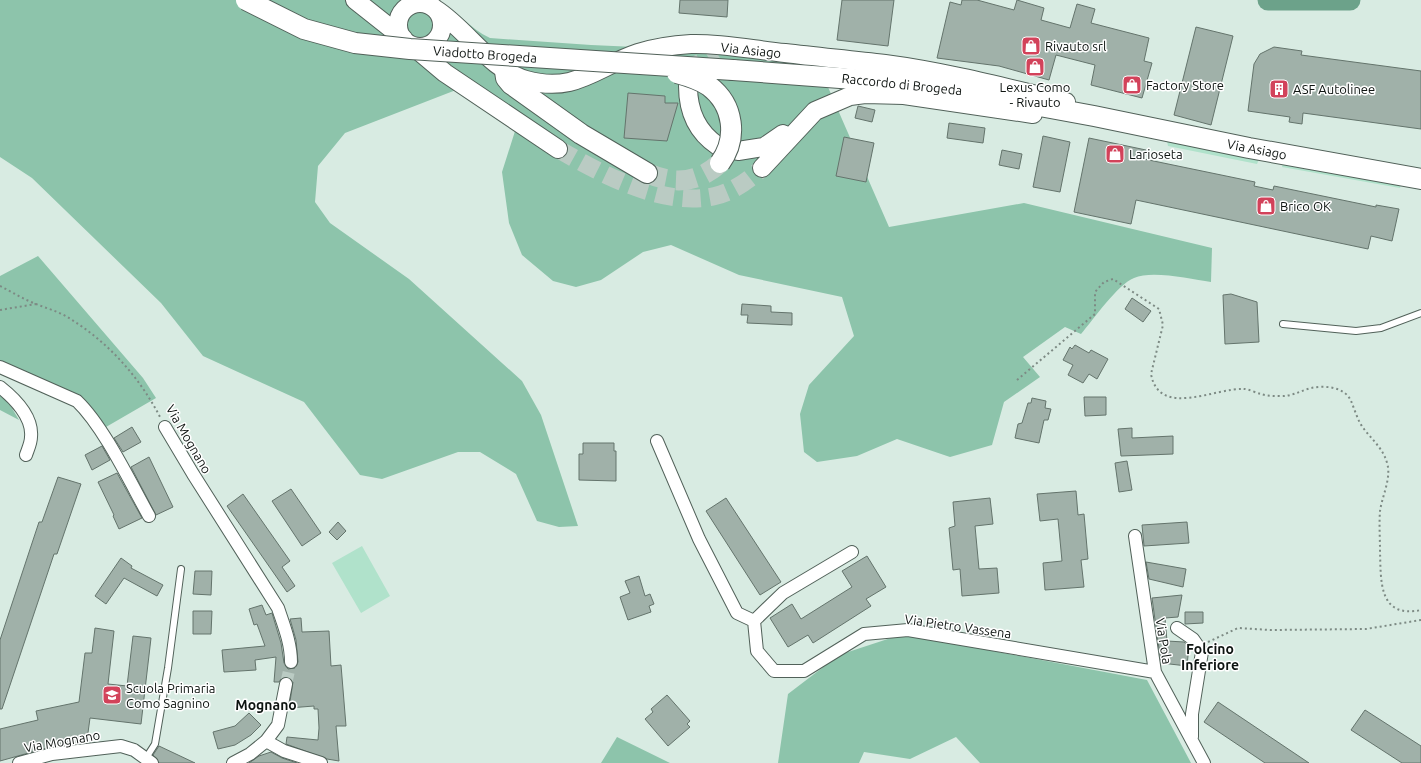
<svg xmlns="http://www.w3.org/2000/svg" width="1421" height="763" font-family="Ubuntu,sans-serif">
<rect width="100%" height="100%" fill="#d8ebe2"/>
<path fill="#b0e2cb" d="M1167,141l92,18 -2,5 -89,-18z
M1283,163l118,22 -1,3 -118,-21z
M362,546l28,50 -29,17 -29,-50z"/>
<path fill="#8dc4ab" d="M0,0h437c20,10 33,29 53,38l101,7 223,10 75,172 135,-24 188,45 -1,34c-21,-3 -59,-12 -77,-4 -16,6 -41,42 -53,56l-16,-7 -42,30 17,20 -36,25 -12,43 -42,12 -53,-18 -40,17 -40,6 -13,-10 -4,-38 9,-29 45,-49 -12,-39 -103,-22 -68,-30 -28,7 -42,28 -25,7 -23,-6 -31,-26 -13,-32 -7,-51 14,-44 -60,-38 -111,43 -27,33 -3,36 15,21 79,56 113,102 19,34 37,111 -19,1 -22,-6 -21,-47 -36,-22h-22l-76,27 -22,-4 -56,-73 -101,-46 -42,-53 -129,-125 -32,-21z
M38,256l105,122 13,20 -50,29 -13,-18 -16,-15 -77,-31v-87z
M0,394l10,11 9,15 -19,-10z
M903,634l244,46 44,83h-211l-24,-26 -46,22 -46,-7 -5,11h-81l10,-69 51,-39z
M617,737l53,26h-69z"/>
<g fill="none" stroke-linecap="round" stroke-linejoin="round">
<path stroke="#6ca28a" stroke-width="21" d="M1268,0h82"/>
</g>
<path fill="#a0b1a9" stroke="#64746c" d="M680,0h48l-1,17 -48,-4z
M842,0h52l-6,46 -51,-6z
M962,0h15l37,10 3,-10 27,8 -3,12 29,8 7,-24 18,5 -4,14 58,15 -5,23 8,2 -10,35 -51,-13 4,-20 -39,-10 -7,25 -50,-14 -62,-8 13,-56 11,3z
M1196,27l37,9 -22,89 -37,-10z
M1274,47l28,4 -1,4 120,16v58l-118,-16 -1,11 -13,-2 1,-5 -42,-6 6,-47 6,-10z
M628,93l37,3v7h13l-11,38 -43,-3z
M858,106l17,4 -3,12 -17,-4z
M949,123l36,5 -2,15 -36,-5z
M1043,136l27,6 -10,50 -27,-5z
M844,137l30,6 -8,39 -30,-6z
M1089,138l57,12 -2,9 111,23 -1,4 19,4 1,-4 102,21v-2l23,4 -7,32 -21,-5 -3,13 -232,-49 -5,24 -57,-12z
M1002,150l20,4 -3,15 -20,-4z
M1231,294l26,8 2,40 -34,2 -2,-49z
M1132,298l19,13 -8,11 -18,-13z
M742,304l29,2v6l21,1v12l-45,-2 1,-8h-7z
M1075,345l14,8 2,-3 17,9 -11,20 -8,-5 -6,9 -15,-8 5,-10 -10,-5 7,-13 2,2z
M1084,397h22v18l-21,1z
M1032,398l14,3 -1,7 6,1 -3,11h-4l-5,23 -24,-5 3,-14 4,-1 6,-20h3z
M132,427l9,15 -18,10 -9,-14z
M1132,428v10l41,-2v18l-52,2 -3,-27z
M583,443h31v8h2v30l-37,-1v-26h4z
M102,446l8,14 -18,10 -7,-15z
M149,457l24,50 -17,8 -25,-48z
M1127,461l5,29 -13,2 -4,-29z
M117,473l25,45 -23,11 -6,-13 1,-1 -16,-33z
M58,477l23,7 -24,70h-3l-52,155h-2v-69l39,-118h3z
M291,489l30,44 -19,13 -30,-45z
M1076,491l2,24 6,-1 4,45 -7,1 3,27 -39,3 -2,-27 19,-2 -4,-42 -18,2 -3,-27z
M243,494l47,67 -8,6 13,19 -8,6 -60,-86z
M726,498l55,84 -21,13 -54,-84z
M990,498l3,26 -18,2 4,43 18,-1 2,25 -37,3 -2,-27 -7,1 -4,-42 6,-2 -2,-24z
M338,522l8,9 -9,9 -8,-8z
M1187,522l2,21 -45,3 -2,-21z
M867,556l19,31 -20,12 5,7 -58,37 -5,-8 -20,12 -18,-29 22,-14 9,15 51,-32 -10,-16z
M121,558l11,8 -1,2 32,17 -6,11 -33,-18 -18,26 -11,-8z
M1146,562l40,7 -3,18 -34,-8z
M195,571h17l-1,24 -18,-1z
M639,576l6,20 5,-2 4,10 -5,2 2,6 -23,8 -8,-23 10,-4 -5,-12z
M1182,595l-4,22 -13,1 2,23 17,1 5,4 -2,20 -26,-3 -9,-65z
M262,605l4,10 6,-2 9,30 3,20 4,6 7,-1 3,-6 -2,-22 -6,-21 11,-1 1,14 27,-1 2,35 10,-1 5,61h-10l3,35 -12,-2 -41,-15 1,-7 31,3 1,-12 -1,-19h-4v-3l-25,2 4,-26 -6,-5 -6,2 -2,3h-5l2,-25 -21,3 1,10 -32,2 -2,-22 43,-4 -8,-22 -3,1 -5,-16z
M193,611h19l-1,23h-18z
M1185,612h18v11l-18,1z
M95,628l19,3 -6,53 19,2 6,-50 18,2 -10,86 -51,-6 -3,22 -37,7 -50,14v-32l38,-9 -2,-9 43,-9 6,-49h7z
M667,695l23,26 -3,3 3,3 -22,19 -23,-27 8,-7 -2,-3z
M1218,702l91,61h-44l-61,-41z
M1365,710l56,36v17h-19l-51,-33z
M249,713l12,12 -10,10 -16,10 -17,4 -5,-17 22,-6z
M159,746l36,17h-36l-6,-8z
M271,752l11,6 15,5h-48l10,-7z"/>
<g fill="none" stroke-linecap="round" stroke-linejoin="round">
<path stroke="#bacbc3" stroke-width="12" stroke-dasharray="12 6" stroke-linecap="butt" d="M286,684l5,-22"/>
<path stroke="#bacbc3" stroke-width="18" stroke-dasharray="18 9" stroke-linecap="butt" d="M691,77l7,-13 19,-11
M558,149c43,25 106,59 157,47 18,-4 34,-16 47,-28"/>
<path stroke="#bacbc3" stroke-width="20" stroke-dasharray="20 10" stroke-linecap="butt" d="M647,173c27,12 51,10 73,-10"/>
<g stroke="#516159" stroke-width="8">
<path id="lane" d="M1283,324l73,7 25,-3 40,-15
M146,758l9,-14 13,-76 13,-99"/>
</g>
<g stroke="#516159" stroke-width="14">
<path id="street" d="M0,367l77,34c27,26 53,81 72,115
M0,387c14,11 33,30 31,50 0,6 -3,12 -5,18
M165,427l28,47 85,134c6,18 13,35 13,54
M657,441l42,98 38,74 17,8
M1135,536l20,136 49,91
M852,552l-69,41 -29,28 3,30 17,20h30l60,-37 44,-4 247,42
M1177,628l16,11 9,13 -10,62v23
M266,741l12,-16 8,-41
M19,763l33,-9 69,-8 13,4 18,13
M233,763l17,-9 16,-13 18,10 37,12"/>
</g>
<g stroke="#516159" stroke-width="20">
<path id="secondary" d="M355,0l48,38
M398 25a22 22 0 1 1 44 0a22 22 0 1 1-44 0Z
M435,9c32,20 54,60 91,71 49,14 70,-13 112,-27 16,-5 36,-8 53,-9 31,-1 63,6 94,9 33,4 67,7 100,11 61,8 122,24 181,38
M413,46l32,27 113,76
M688,86c0,26 9,46 30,60
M738,151l26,-4 19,-13
M762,168l53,-57 35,-15 15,-2 39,1 129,19"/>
</g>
<g stroke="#516159" stroke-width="22">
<path id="primary" d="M733,70l188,14 173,32 155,32 172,31
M505,71l1,7 5,6 70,50 66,39"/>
</g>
<path stroke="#7d8a84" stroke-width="2" stroke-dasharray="2 3" stroke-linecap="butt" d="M0,286c12,6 23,13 36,18 12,5 25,8 36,16 37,23 68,58 88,97
M0,310l36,-6
M1017,380l78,-66v-22l9,-10 9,-3 46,30 4,16 -12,49c8,45 66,13 93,15 5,0 12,4 17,5 6,2 12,2 18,2 12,1 21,-5 32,-8 14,-3 34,-1 40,13 4,9 7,21 13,28 9,12 21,21 24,38 2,14 -6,30 -8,44 -1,13 0,27 0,40 1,29 -2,68 41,59
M1208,642l30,-14 33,2 95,-1 55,-9"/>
<use href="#lane" stroke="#fff" stroke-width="6"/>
<use href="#street" stroke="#fff" stroke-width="12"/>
<use href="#secondary" stroke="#fff" stroke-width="18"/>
<use href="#primary" stroke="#fff" stroke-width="20"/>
<g stroke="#516159" stroke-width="22" stroke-linecap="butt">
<path id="primary-bridge" d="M246,0l58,29 51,14 55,6 323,21
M677,73c11,3 22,6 32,13 25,19 29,52 11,77"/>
</g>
<use href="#primary-bridge" stroke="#fff" stroke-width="20"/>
</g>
<defs>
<g id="shop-square" transform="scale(1)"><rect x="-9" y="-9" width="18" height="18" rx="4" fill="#d2425a" stroke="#fff"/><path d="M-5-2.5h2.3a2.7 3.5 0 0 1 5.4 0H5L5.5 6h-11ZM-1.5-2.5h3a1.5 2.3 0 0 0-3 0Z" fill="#fff"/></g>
<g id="building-square" transform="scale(1)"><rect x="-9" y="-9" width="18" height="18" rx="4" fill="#d2425a" stroke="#fff"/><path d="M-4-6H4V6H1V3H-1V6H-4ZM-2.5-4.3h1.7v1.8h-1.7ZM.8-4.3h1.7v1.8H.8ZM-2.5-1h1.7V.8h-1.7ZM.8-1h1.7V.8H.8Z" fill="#fff"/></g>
<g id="school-square" transform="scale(1)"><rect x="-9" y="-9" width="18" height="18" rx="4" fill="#d2425a" stroke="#fff"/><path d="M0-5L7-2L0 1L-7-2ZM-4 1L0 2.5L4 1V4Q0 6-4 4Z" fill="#fff"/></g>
</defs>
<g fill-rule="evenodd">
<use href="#shop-square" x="1031" y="46"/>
<use href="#shop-square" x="1035" y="67"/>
<use href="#shop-square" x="1132" y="85"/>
<use href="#building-square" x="1279" y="89"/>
<use href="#shop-square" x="1115" y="154"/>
<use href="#shop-square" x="1266" y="206"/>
<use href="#school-square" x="112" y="695"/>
</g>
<g text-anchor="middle" stroke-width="3" stroke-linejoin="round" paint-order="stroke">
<g font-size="13" fill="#0e1411" stroke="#fff" text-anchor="start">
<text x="1045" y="51">Rivauto srl</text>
<text x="1146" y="90">Factory Store</text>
<text x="1035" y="92" text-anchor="middle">Lexus Como<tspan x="1035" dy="15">- Rivauto</tspan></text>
<text x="1293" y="94">ASF Autolinee</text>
<text x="1129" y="159">Larioseta</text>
<text x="1280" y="211">Brico OK</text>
<text x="126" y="693">Scuola Primaria<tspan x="126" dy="15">Como Sagnino</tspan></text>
</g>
<g font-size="13" fill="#0e1411" stroke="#fff">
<text transform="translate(751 50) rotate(6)" y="5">Via Asiago</text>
<text transform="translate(485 54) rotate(4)" y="5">Viadotto Brogeda</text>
<text transform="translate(902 84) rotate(6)" y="5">Raccordo di Brogeda</text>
<text transform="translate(1257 149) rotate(11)" y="5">Via Asiago</text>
<text transform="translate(189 439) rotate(60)" y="5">Via Mognano</text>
<text transform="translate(958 626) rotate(8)" y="5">Via Pietro Vassena</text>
<text transform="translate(1164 641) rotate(81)" y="5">Via Pola</text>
<text transform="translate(62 741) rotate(-10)" y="5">Via Mognano</text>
</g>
<g font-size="14" font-weight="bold" fill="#0e1411" stroke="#fff">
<text x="1210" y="654">Folcino<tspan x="1210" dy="16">Inferiore</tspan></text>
<text x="266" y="710">Mognano</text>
</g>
</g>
</svg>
